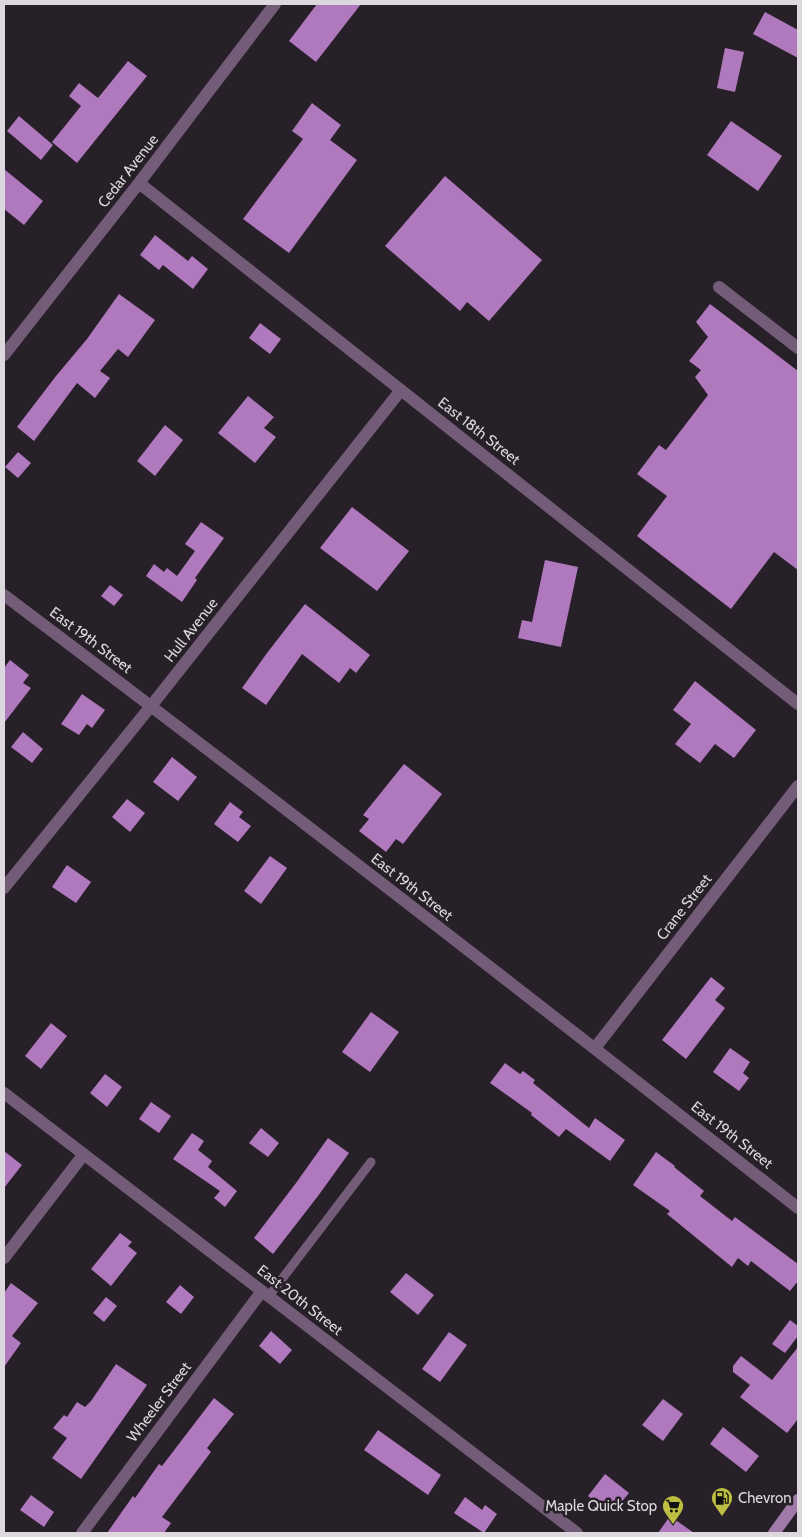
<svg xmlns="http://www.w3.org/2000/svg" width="802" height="1537" font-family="Cabin,sans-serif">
<rect width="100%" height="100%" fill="#272028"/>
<path fill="#b078bd" d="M317,4h44l-45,58 -27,-21z
M765,12l33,18v28l-45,-24z
M725,48l19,4 -9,40 -18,-4z
M128,61l19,15 -70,87 -25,-21 29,-36 -12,-10 10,-13 19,15z
M312,103l29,22 -11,15 27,20 -68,93 -46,-34 60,-80 -11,-8z
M19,116l34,29 -12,15 -34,-29z
M731,121l51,35 -24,35 -51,-36z
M4,169l39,32 -19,24 -20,-16z
M445,176l97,84 -53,61 -22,-19 -7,9 -75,-65z
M155,235l33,26 4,-5 16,13 -15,20 -30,-24 -4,5 -19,-15z
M119,294l36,26 -27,37 -10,-8 -18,22 10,7 -15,20 -18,-15 -43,58 -17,-14 39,-51 31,-37z
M710,304l88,67v199l-24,-18 -43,57 -94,-73 30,-40 -30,-22 22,-29 7,5 42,-55 -13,-18 6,-7 -12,-9 19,-24 -12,-15z
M260,323l21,16 -11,15 -21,-16z
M248,396l26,21 -10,11 12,9 -21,26 -37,-30z
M165,425l18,15 -28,36 -18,-15z
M18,452l13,11 -13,15 -13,-11z
M352,507l57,44 -32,40 -57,-43z
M201,522l23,16 -29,40 2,2 -15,22 -36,-26 8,-12 10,8 3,-4 10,8 18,-25 -10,-7z
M545,560l33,7 -17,80 -43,-9 4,-18 10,2z
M110,585l13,10 -9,11 -13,-10z
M305,604l65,51 -14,18 -6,-5 -11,15 -37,-29 -36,51 -24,-17 25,-35z
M10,660l19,15 -6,8 8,5 -27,35v-55z
M695,681l61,49 -22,28 -19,-14 -15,19 -25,-19 16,-20 -18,-14z
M82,694l23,16 -13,18 -5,-4 -8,11 -18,-11z
M23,732l20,17 -11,14 -21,-16z
M172,757l25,20 -19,24 -25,-19z
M404,764l38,30 -39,50 -7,-5 -10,13 -27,-21 10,-12 -6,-4z
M127,799l18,14 -15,19 -18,-15z
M230,802l13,10 -4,5 12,9 -13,16 -24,-18z
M270,856l17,12 -26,36 -17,-13z
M67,865l24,17 -15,21 -24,-16z
M711,977l14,11 -10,12 10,8 -39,51 -24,-19z
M371,1012l28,20 -29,40 -28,-20z
M51,1023l16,13 -26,33 -16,-13z
M730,1048l20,14 -7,11 6,5 -10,13 -26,-19z
M505,1063l15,11 3,-3 12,9 -2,3 56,45 6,-10 30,22 -15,21 -44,-32 -7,8 -28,-22 1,-2 -42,-30z
M105,1074l17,13 -15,20 -17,-14z
M151,1102l20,14 -12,17 -20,-14z
M261,1128l18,15 -11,14 -19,-14z
M192,1133l12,8 -6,9 14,11 -4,6 29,24 -12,16 -11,-9 6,-7 -47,-32z
M328,1138l21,15 -31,43 -45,58 -19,-16 42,-55z
M4,1151l18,14 -18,23z
M656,1152l19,14 -1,1 30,24 -4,5 32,25 3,-4 63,47v17l-8,10 -39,-30 -3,5 -10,-8 -6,9 -65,-53 3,-3 -37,-26z
M120,1233l12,9 -4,4 9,7 -26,33 -20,-17z
M406,1273l28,22 -16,20 -28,-23z
M11,1283l27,20 -26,33 9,7 -17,24v-74z
M180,1285l14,12 -13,17 -15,-12z
M106,1297l11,9 -13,16 -11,-9z
M790,1320l8,6v10l-13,17 -13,-9z
M271,1331l21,19 -12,14 -21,-18z
M449,1332l18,13 -27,37 -18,-13z
M798,1347v72l-11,14 -47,-36 10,-12 -17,-13v-6l8,-10 31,24z
M116,1364l31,21 -66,94 -29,-21 15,-20 -14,-10 11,-13 3,2 10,-15 8,5 6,-6z
M214,1398l20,16 -27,34 4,4 -49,65 9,6 -7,10h-57l26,-37 2,2 24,-34 3,2z
M663,1399l20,15 -20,27 -21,-16z
M723,1427l36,29 -13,16 -36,-28z
M378,1430l63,45 -13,20 -64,-45z
M605,1474l24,19 -15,18 -10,-8 -3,4 -13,-11z
M31,1495l23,17 -10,15 -24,-17z
M465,1497l17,13 3,-5 12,9 -13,19 -30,-20z
M670,1516l24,17h-36z"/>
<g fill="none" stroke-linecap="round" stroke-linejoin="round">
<path stroke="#735c78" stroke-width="9" d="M269,1296l102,-134"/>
<path stroke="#735c78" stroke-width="12" d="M139,183l659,521
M719,287l79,61
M4,355l135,-172 136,-179
M4,595c267,201 531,406 794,613
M4,888l147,-182 250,-316
M595,1048l203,-262
M4,1093l573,440
M4,1258l80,-104
M82,1533l180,-242"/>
<path stroke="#a07ba9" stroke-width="12" d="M774,1533l24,-33"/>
</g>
<defs>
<g id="fuel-pin" transform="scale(1.125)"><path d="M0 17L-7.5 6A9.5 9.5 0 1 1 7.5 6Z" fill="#bebf42" stroke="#272028"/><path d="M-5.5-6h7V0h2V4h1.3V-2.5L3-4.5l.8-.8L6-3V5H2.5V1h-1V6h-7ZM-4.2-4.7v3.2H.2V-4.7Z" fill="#111"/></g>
<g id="supermarket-pin" transform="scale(1.125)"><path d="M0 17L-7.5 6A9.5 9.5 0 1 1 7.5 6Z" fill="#bebf42" stroke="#272028"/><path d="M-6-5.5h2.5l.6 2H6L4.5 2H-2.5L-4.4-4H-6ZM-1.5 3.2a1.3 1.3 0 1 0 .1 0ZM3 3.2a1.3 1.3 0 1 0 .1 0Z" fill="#111"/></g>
</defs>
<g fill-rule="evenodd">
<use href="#fuel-pin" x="722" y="1498"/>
<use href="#supermarket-pin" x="673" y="1506"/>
</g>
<g text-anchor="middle" stroke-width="5" stroke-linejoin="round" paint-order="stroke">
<g font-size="15" fill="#dcd8dd" stroke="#272028">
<text transform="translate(128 171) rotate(-52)" y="5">Cedar Avenue</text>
<text transform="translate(479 431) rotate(38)" y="5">East 18th Street</text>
<text transform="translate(191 630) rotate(-52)" y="5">Hull Avenue</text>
<text transform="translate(91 640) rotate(37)" y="5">East 19th Street</text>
<text transform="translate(412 887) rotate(38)" y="5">East 19th Street</text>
<text transform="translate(684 907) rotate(-52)" y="5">Crane Street</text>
<text transform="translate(732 1135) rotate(38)" y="5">East 19th Street</text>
<text transform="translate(300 1300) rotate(38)" y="5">East 20th Street</text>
<text transform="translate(159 1402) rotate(-53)" y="5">Wheeler Street</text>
</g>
<g font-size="15" fill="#dcd8dd" stroke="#272028" text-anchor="start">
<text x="738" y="1503">Chevron</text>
<text x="657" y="1511" text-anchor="end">Maple Quick Stop</text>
</g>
</g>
<rect width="802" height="1537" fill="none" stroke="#dcd8dd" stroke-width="10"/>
</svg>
